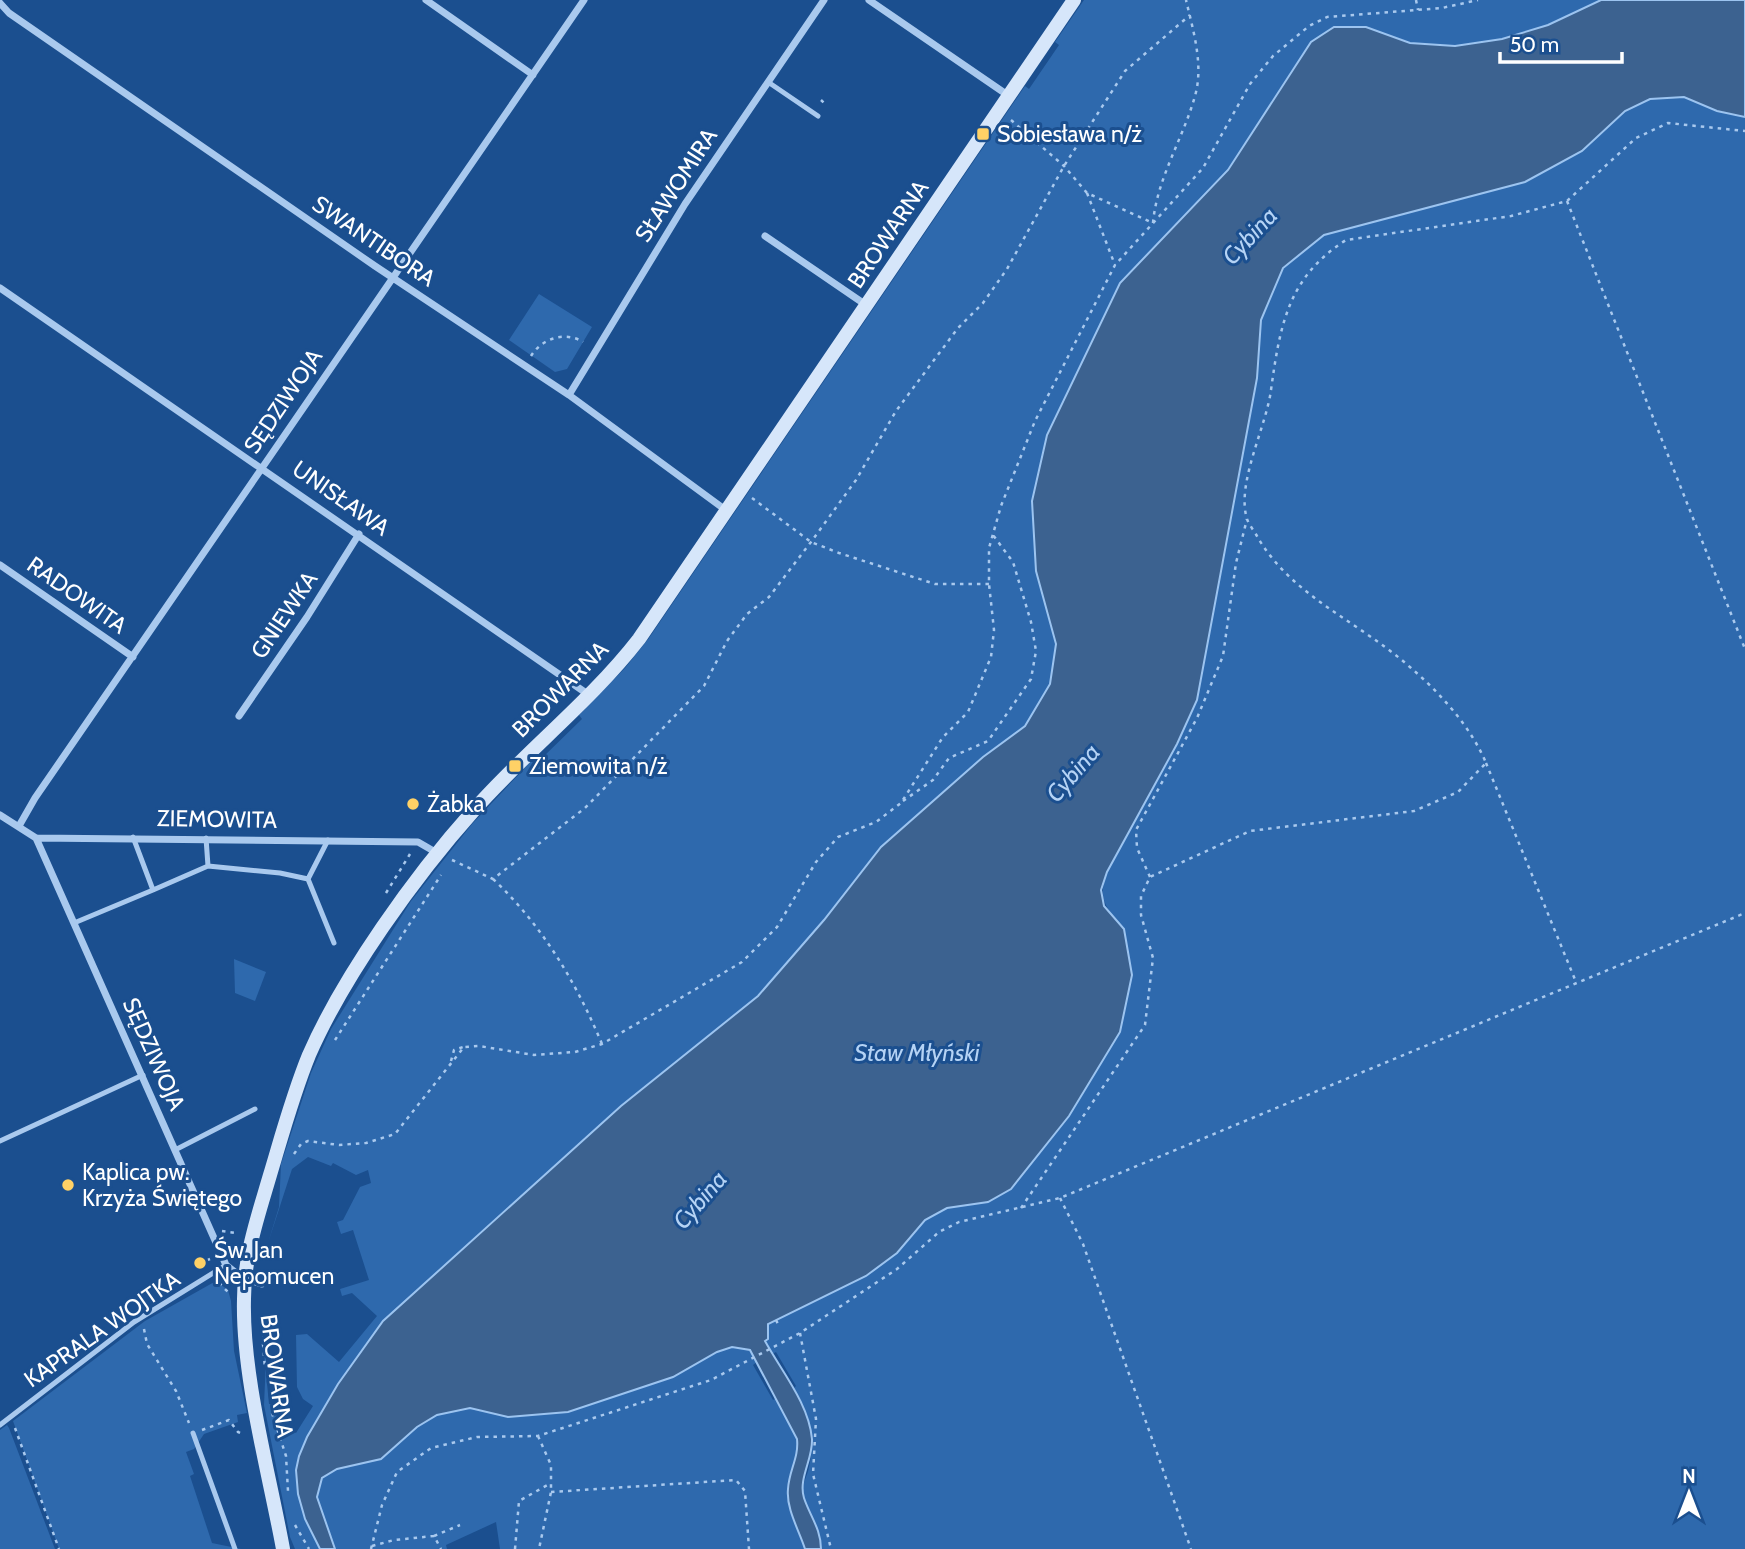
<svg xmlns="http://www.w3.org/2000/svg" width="1745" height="1549" font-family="Cabin,sans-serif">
<rect width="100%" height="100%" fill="#1b4f8f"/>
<path fill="#2e69ad" d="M1084,0h517l-53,25 -46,14 -47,7 -45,-3 -44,-16 -55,15 -83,128 -108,113 -73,152 -15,67 4,69 20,73 -6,40 -25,42 -42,31 -102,90 -57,73 -66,76 -137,110 -238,215 -78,198 15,30h-25l-5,-12 -26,-132 2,-46 -5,-38 8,83h12l3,21 12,8 17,-27 -10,-7 -6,-12 -1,-52 11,-1 32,28 38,-46 -25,-23 -10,3 -2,-7 29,-9 -16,-50 -12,4 -4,-12 6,-2 17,-33 11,-4 -3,-13 -12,5 -23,-12 -2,3 -23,-9 -16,12 -24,74 11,-36 2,-43 30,-91 20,-44 80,-128 61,-77 65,-69 4,4 41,-40 -3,-4 46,-47 24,-30 376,-552 4,3 30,-44 -4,-3z
M1684,97l33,14 28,6v1432h-924c0,-20 -11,-33 -17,-51 -4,-12 3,-20 5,-31 7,-28 -1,-55 -16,-78l3,-3 -20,-34 -4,2 -7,-13 3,-17 129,-71 28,-33 22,-12 41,-6 23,-13 58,-73 51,-84 4,-103c-18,-22 -27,-28 -17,-57l70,-128 20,-44 60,-322 4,-58 22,-52 41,-33 201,-53 57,-31 43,-40 25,-12z
M539,294l53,33 -25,42 -12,3 -46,-32z
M234,959l32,13 -11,29 -20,-8z
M216,1281l12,9 3,11 3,50 13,62 -10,2 1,7 -34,12 -10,15 -8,3 8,22 -4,2 22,67 29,6h-182l-46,-128 132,-100z
M732,1347l18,3 7,12 -4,3 20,35 4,-2 20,41 2,16 -11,32v14l17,48h-305l-4,-27 -50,23 1,4h-112l-18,-52 5,-19 15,-9 45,-10 35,-32 20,-12 33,-7 38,9 165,-40 44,-25z
M7,1425l2,3 46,121h-55v-119z"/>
<path fill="#3c6290" stroke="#9cc4f0" stroke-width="2" d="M1601,0h144v117l-28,-6 -33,-14 -34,2 -25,12 -43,40 -57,31 -201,53 -41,33 -22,52 -4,58 -60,322 -20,44 -70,128 -6,18 3,16 20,23 8,46 -12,57 -51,84 -58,73 -23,13 -41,6 -22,12 -28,33 -31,23 -98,48v15l-3,2c17,31 44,63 47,98 1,20 -14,40 -8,59 6,18 17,31 17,51h-16c-6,-19 -19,-40 -17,-60 1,-19 11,-31 9,-50l-47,-89 -18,-3 -15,5 -44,25 -105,35 -60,5 -38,-9 -33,7 -20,12 -36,32 -44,10 -15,9 -5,19 18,52h-15l-15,-30 -7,-25 -2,-24 3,-14 8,-19 31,-53 45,-63 238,-215 137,-110 66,-76 57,-73 102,-90 42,-31 25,-42 6,-40 -20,-73 -4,-70 15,-66 73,-152 108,-113 83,-128 23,-15h32l44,16 45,3 47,-7 46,-14z"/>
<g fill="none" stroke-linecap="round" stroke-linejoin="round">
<path stroke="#a9c9ee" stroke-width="2.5" stroke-dasharray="3.5 5" stroke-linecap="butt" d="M1416,0l2,10
M821,100l3,3 -2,2
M1011,120l53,46 23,27 66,30
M1087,193l28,72
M1567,201l178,448
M1153,223c4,-45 30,-84 42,-127 9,-31 -2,-66 -9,-96
M531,356c11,-18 35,-25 52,-14
M752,498l59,44 28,11 96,31h54
M1486,763l90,219
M903,801l30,-21 16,-22 39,-17 43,-62 5,-28 -5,-29 -18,-60 -20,-27
M452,860l41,19 92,-71 119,-122 23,-45 20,-27 22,-17 42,-55 45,-62 40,-69 62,-83 25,-25 24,-34 57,-103 61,-95 65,-56
M1150,877l-13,-29 -1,-18 61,-112 26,-62 13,-93 11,-44
M493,879c49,46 83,103 109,165
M386,893l24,-39
M335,1040l106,-165
M451,1061l3,-11 9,-3
M294,1154l7,-10 7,-3 31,4 27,-2 29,-9 69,-87 15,-1 55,9 41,-3 27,-8 140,-82 35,-35 39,-65 22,-25 38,-15 25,-19 42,-66 25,-25 23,-55 3,-27 -5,-46v-36l12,-42 34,-85 80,-156 88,-97 47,-84 23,-28 36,-30 18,-9 115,-9 36,-8
M1060,1198l23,46 108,305
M1021,1208l124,-183 8,-67 -12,-43v-19l9,-19 100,-46 164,-20 44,-19 28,-29c-15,-36 -46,-70 -75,-95 -51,-46 -117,-70 -153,-130 -3,-6 -9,-13 -11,-19 -11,-36 19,-91 24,-129 9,-65 17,-113 75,-150l165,-24 56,-15 69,-63 32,-15 77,8
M222,1231l14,2
M200,1263l10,-4
M219,1283l10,10
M776,1320l2,4
M144,1329l3,15 29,47 13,32
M800,1333l16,86 -3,55 18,75
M263,1344l2,25
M272,1413l14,43 2,35
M15,1428l44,121
M202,1430l27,-10 9,12 5,2
M538,1436l13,29v27l-12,57
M551,1492l185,-12 9,11 4,58
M295,1525l14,24
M434,1536l26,-11
M372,1546l22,-6 40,-4 7,13
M371,1549l11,-44 15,-33 34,-24 46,-11 61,-1 173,-56 89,-47 97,-64 42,-37 20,-10 101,-24 685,-285
M515,1549l4,-48 32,-18"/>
<path stroke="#a9c9ee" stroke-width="5" d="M768,82l50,34
M208,866l72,7 28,6 20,-39
M308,879l26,64
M153,890l55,-24 -2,-28
M74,923l79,-33 -20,-53
M0,1141l143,-66
M175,1150l80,-41
M245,1280l17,5
M0,1425l134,-103 92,-57
M193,1433l42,116"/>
<path stroke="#a9c9ee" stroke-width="7" d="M426,0l107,75
M869,0l140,96
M0,3l9,10 366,253 194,129 158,116
M765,236l101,69
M0,288l589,407
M569,395l116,-191 139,-204
M0,565l133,92
M239,716l68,-99 52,-83
M0,815l36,23 382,4 19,11
M19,826l16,-28 549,-798
M36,838l190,427 19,15"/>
<path stroke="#d6e6fa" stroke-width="14" d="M283,1549c-14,-77 -41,-173 -39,-250 0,-43 14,-83 26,-124 12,-40 23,-81 39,-120 35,-80 106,-179 165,-245 52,-59 116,-108 165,-171l435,-639"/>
</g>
<g fill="#ffd166" stroke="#1b4f8f" stroke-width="2.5">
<rect x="976" y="127" width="14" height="14" rx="3.5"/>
<rect x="508" y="759" width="14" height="14" rx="3.5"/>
<circle cx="413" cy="804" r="7"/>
<circle cx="68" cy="1185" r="7"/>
<circle cx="200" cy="1263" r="7"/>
</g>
<g text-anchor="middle" stroke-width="6" stroke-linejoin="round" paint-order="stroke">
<g font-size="23" fill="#fff" stroke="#1b4f8f" text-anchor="start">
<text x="997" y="142">Sobiesława n/ż</text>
<text x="529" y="774">Ziemowita n/ż</text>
<text x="427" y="812">Żabka</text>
<text x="82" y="1180">Kaplica pw.<tspan x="82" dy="26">Krzyża Świętego</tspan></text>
<text x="214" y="1258">Św. Jan<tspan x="214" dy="26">Nepomucen</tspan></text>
</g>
<g font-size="23" fill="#fff" stroke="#1b4f8f">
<text transform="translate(676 185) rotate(-57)" y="8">SŁAWOMIRA</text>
<text transform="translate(888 234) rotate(-56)" y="8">BROWARNA</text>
<text transform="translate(374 241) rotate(34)" y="8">SWANTIBORA</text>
<text transform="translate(283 401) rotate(-56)" y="8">SĘDZIWOJA</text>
<text transform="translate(341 498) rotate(35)" y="8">UNISŁAWA</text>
<text transform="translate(77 595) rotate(35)" y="8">RADOWITA</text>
<text transform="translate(284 615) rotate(-56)" y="8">GNIEWKA</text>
<text transform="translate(560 689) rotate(-45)" y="8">BROWARNA</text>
<text transform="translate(217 819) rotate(1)" y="8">ZIEMOWITA</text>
<text transform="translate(154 1054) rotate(66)" y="8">SĘDZIWOJA</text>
<text transform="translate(102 1329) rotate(-35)" y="8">KAPRALA WOJTKA</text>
<text transform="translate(277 1376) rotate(82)" y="8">BROWARNA</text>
</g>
<g font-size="24" font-style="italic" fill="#b5d3f5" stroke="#1b4f8f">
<text transform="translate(1250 236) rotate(-47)" y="8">Cybina</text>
<text transform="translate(1073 773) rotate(-49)" y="8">Cybina</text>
<text x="917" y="1061">Staw Młyński</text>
<text transform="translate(700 1200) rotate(-49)" y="8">Cybina</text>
</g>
</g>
<g transform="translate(1689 1493)" stroke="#1b4f8f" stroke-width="5" paint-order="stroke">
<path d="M0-5L12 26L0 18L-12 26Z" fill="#ffffff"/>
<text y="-10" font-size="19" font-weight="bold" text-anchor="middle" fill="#ffffff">N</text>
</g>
<path d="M1500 52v10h122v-10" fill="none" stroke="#ffffff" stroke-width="3.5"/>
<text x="1510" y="52" font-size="21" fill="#ffffff" stroke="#1b4f8f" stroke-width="5" paint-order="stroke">50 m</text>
</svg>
